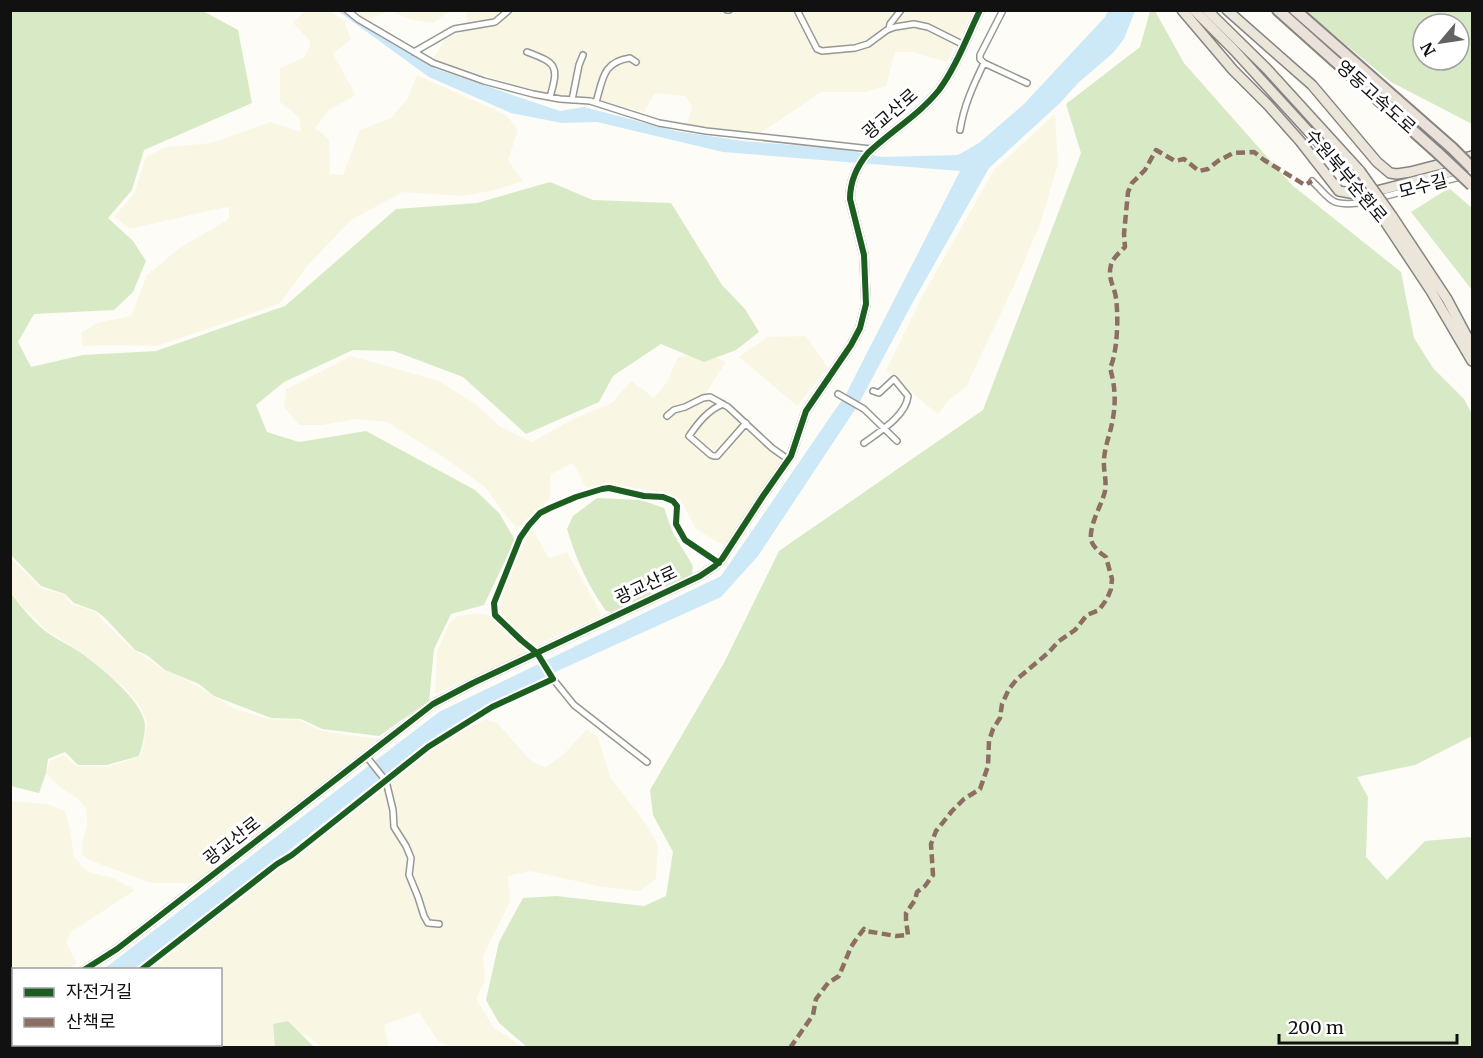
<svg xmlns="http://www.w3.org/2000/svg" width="1483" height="1058" font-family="Merriweather,'Noto Sans KR',serif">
<rect width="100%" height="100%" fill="#fdfcf7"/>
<path fill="#f9f7e4" d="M306,10l24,1 14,10 7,18 -18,15 23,41 -27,15 -14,18 14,11 1,35 13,1 17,-45 31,-12 16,-19 10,-24 89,40 12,15 -10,30 15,21 -27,9 -34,6 -59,-4 -52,28 -41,43 -31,41 -122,42 -44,-1 -30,1 -2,-13 16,-10 34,-7 16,-41 34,-28 48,-28v-12l-17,3 -82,19 -16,-12 20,-23 12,-37 20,-10 46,-4 58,-21 31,10 -2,-15 -19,-15v-34l25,-11 6,-15 -18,-19z
M353,11h100l-6,2 -14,10 -20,-3 -23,-9 -26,10z
M466,11h507l-26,51 -35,-10h-17l-9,34 -21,6h-44l-62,42 -72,-10 5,-18 -7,-10 -30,-3 -11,19 -28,-7 -67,-11 -117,-33 12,-21 20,-9 3,-10z
M1055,114l3,50 -18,60 -27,64 -47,99 -17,13 -11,14 -25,-20 -27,-24 38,-77 70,-123z
M806,336l22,32 -31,38 -58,-49 28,-20z
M709,354l17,8 -20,31 54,50 22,16 -57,87 -29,-17 -16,-30 -23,-7 -38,-7 -32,4 -14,-26 -22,11 -1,25 -33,29 -11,-12 -20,-28 -41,-30 -58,-36 -31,-3 -34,6h-23l-15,-18 2,-18 65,-33 88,25 38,24 22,21 33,16 41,-23 39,-16 19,-22 23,17 13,-16 11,-25z
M532,529l17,29 18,-6 35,63 -67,31 -28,-25 -8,-13 9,-33z
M10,557l31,31 24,7 6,9 23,7 36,36 34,23 25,11 46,28 33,10 31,1 22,11 57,8 -182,144h-45l-62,-23 -6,-5 -1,-10 5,-22 -1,-15 -9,-10 -19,-12 -12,-13 4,-12 13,-6 14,11 30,1 33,-11 3,-7 4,-28 -8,-16 -15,-18 -49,-38 -28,-19 -23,-22 -13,-16z
M476,613l14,3 34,30 2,7 -91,41 2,-42 13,-30 8,-6z
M485,719l13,5 34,38 14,5 19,-14 22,-24 11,9 12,39 33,43 15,25 -2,34 -17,12 -36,-4 -73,-16 -22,5 2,26 -27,54 2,25 -9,17 17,29 30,20h-72l-13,-6 -19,-29 -35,13 5,22h-68l-15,-13 -23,13h-105l-1,-2 43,-1v-74h-74l272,-211 37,-24z
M10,801l37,3 18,7 5,18 4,28 14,15 25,6 22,12 -64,42 -5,10 11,21 -9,6 -54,1 -1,22 -3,-1z"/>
<path fill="#d8eac5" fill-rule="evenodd" d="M10,11h193l35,19 14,73 -108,47 -12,40 -24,28 25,23 13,20 -13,31 -19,18 -80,4 -16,28 13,25 52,-12 73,-4 129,-45 111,-97 81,-6 73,-21 43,18 78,3 51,82 23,24 14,23 -23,18 -32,12 -43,-18 -48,32 -14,26 -73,32 -63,-57 -69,-26 -41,-1 -69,32 -28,23 11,27 32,10 67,-11 109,59 24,23 16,27 -31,65 -33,9 -17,35 -5,52 -50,35 -57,-7 -21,-10 -30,-1 -57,-22 -15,-12 -34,-14 -18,-15 -12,-5 -31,-33 -8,-6 -22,-8 -9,-9 -24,-8 -30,-31z
M1150,11h5l29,52 108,122 109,87 13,66 19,30 31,31 8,15v322l-57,29 -58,12 11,20 -2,60 21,23 38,-39 45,-4 2,3v207h-945l-28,-24 -13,-23 13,-58 24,-44 33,-2 88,10 22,-10 7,-44 -20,-37 -3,-25 75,-129 54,-110 204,-141 98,-257 -15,-49 74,-57z
M1305,11h167v113l-81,-42zM1423,24h36v36h-36z
M1449,188l23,20v82l-61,-78z
M597,498l44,2 23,8 9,25 20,33 -1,8 -81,38 -5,-1c-18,-25 -30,-52 -39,-82l6,-13z
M11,593c10,14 21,27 34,38 11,8 24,14 36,22 19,14 57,44 63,67 3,8 -2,27 -5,36l-32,9h-29l-13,-13 -17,7 -2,14 -7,20 -28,-7z
M288,1021l26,26h-39l-2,-23z"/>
<path fill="#cde8f7" d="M338,11h7l14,12 35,22 42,24 124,42 24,-4 91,24 68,10 98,8 41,8 76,-2 21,-12 45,-39 81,-87 3,-6h27l-11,28 -11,14 -35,30 -17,19 -72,66 -75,132 -56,105 -100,151 -37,41 -168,76 -61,30 -42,25 -26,17 -29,22 -155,122 -105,80 -33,1 7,-5 330,-253 282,-136 125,-182 114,-223 -237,-19 -126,-30 -35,1 -51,-10 -82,-36z"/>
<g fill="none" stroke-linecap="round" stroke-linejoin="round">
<g stroke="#979795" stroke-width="8">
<path id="minor" d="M347,10l11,9 75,44 51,18 49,13 27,5 30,2 69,22 47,8 165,18
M727,10h2
M797,10l20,39 5,2 33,-3 13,-4 19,-14 8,-3 19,-3 14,3 36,18
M1003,10l-23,45v4l4,4 43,20
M889,29l1,-5 11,-14
M414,52l40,-23 41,-7 14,-12
M527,52c30,11 32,14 23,45
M572,100l7,-35 4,-10
M596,102c7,-22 6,-40 34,-44l6,4
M960,130c4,-25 13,-44 24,-67
M1312,181c20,19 17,25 47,22l113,-29
M838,394l26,15 33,32
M723,404c-15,6 -25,19 -34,32l22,19 3,1h3l29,-33
M667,416l7,-6 11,-3 18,-9 7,-1 18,10 44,41 17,12
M864,443c15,-11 42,-27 44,-47l-14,-17 -15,14 -6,-2
M553,679l21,26 73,57
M366,756l20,25 7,29 1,17 12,19 5,12 -2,17 9,22 6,19 4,7 11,1
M141,970l136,-106 15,-9 136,-108 64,-40 61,-28 -16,-26 -16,-13 -26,-25 -1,-12 26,-65 9,-13 11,-12 10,-5 26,-11 26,-8 7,-1 35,8 19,1 10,4 4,5 -1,18 9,16 34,23
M10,999l4,1
M17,1048l5,-4
M99,1048l3,-4"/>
</g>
<g stroke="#979795" stroke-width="10">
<path id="tertiary" d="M84,970l33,-21 316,-245 40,-21 227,-107 15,-10 7,-7 41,-63 28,-40 15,-45 45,-66 9,-17 6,-24 -2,-49 -14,-56c0,-18 7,-33 18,-46 23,-22 51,-38 71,-63 17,-23 28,-53 41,-80
M10,1007l4,-2"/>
</g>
<g stroke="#858482" stroke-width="12">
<path id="trunk" d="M1182,10l51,60 35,35 32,36 39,50 22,4 101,-26
M1194,10l40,40 118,129
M1207,10l60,59 93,102
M1227,10l85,75 65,77 13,11 7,1 13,-2 62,-16
M1392,216l55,83 25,47
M1384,220l47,71 41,70"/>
</g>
<g stroke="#858482" stroke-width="14">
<path id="motorway" d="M1278,10l160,143
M1295,10l157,138"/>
</g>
<use href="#minor" stroke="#fffffe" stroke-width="5"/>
<use href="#tertiary" stroke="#fffffe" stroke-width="7"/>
<use href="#trunk" stroke="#ece5da" stroke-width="9"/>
<use href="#motorway" stroke="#eae1d8" stroke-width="10"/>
<g stroke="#858482" stroke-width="12" stroke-linecap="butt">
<path id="trunk-bridge" d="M1360,171l32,45
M1352,179l32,41"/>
</g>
<g stroke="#858482" stroke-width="14" stroke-linecap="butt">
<path id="motorway-bridge" d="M1452,148l20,20
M1438,153l34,32"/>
</g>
<use href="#trunk-bridge" stroke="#ece5da" stroke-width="9"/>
<use href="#motorway-bridge" stroke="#eae1d8" stroke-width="10"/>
<path stroke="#8d6e63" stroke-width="4.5" stroke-dasharray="9 4.5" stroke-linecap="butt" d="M790,1048l23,-33 3,-16 12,-16 11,-7 12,-29 6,-9 7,-9 2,2 30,5 12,-1 -2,-15v-7l9,-13 2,-8 8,-6 8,-11 -2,-31 5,-13 16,-20 12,-12 16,-10 8,-23 1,-25 4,-12 7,-11 2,-14 7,-15 8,-10 31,-26 11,-12 16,-11 12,-15 12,-5 8,-11 4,-10 1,-10 -6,-22c-6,-4 -13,-10 -15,-17 -2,-16 11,-35 14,-49 2,-11 -2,-21 -1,-32 1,-14 7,-27 9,-41 3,-17 2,-33 -3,-50 8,-16 9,-58 5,-75 -3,-10 -7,-17 -4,-28 1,-6 9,-13 14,-18l-1,-13 4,-42 4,-9 13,-13 11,-20 19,11 9,-2 15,12 9,-2 10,-8 15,-8 21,-1 10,8 41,25 7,-4"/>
<g stroke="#fff" stroke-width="10">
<path id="cycleway" d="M84,970l33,-21 316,-245 40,-21 227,-107 15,-10 7,-7 41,-63 28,-40 15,-45 45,-66 9,-17 6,-24 -2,-49 -14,-56c0,-18 7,-33 18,-46 23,-22 51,-38 71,-63 17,-23 28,-53 41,-80
M141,970l136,-106 15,-9 136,-108 64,-40 61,-28 -16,-26 -16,-13 -26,-25 -1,-12 26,-65 9,-13 11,-12 10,-5 26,-11 26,-8 7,-1 35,8 19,1 10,4 4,5 -1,18 9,16 34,23"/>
</g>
<use href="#cycleway" stroke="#1b5e20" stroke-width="6"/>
</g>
<g text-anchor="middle" stroke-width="6" stroke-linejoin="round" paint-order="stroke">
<g font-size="18" fill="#111" stroke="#fff">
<text transform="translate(1376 97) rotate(42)" y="6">영동고속도로</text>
<text transform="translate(890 114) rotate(-41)" y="6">광교산로</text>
<text transform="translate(1346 176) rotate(50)" y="6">수원북부순환로</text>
<text transform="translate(1423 186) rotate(-15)" y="6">모수길</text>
<text transform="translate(646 585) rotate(-25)" y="6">광교산로</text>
<text transform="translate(232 841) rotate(-38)" y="6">광교산로</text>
</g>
</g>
<rect width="1483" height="1058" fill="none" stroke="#111111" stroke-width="24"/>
<rect x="12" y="968" width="210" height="78" fill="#ffffff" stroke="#a0a0a0" stroke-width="1.5"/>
<rect x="24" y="988" width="30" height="9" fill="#1b5e20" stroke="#a0a0a0" stroke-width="1.5"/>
<text x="66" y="998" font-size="18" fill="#111111">자전거길</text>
<rect x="24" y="1018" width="30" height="9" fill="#8d6e63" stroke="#a0a0a0" stroke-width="1.5"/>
<text x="66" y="1028" font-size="18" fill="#111111">산책로</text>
<g transform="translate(1441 42) rotate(241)"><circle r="28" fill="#ffffff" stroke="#a0a0a0" stroke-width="1.5"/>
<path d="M0-4.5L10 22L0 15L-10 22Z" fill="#646362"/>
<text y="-9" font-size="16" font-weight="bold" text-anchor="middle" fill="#111111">N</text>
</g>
<path d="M1279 1034v9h178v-9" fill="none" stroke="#111111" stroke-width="3"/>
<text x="1288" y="1034" font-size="18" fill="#111111" stroke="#ffffff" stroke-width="4.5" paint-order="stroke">200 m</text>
</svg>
